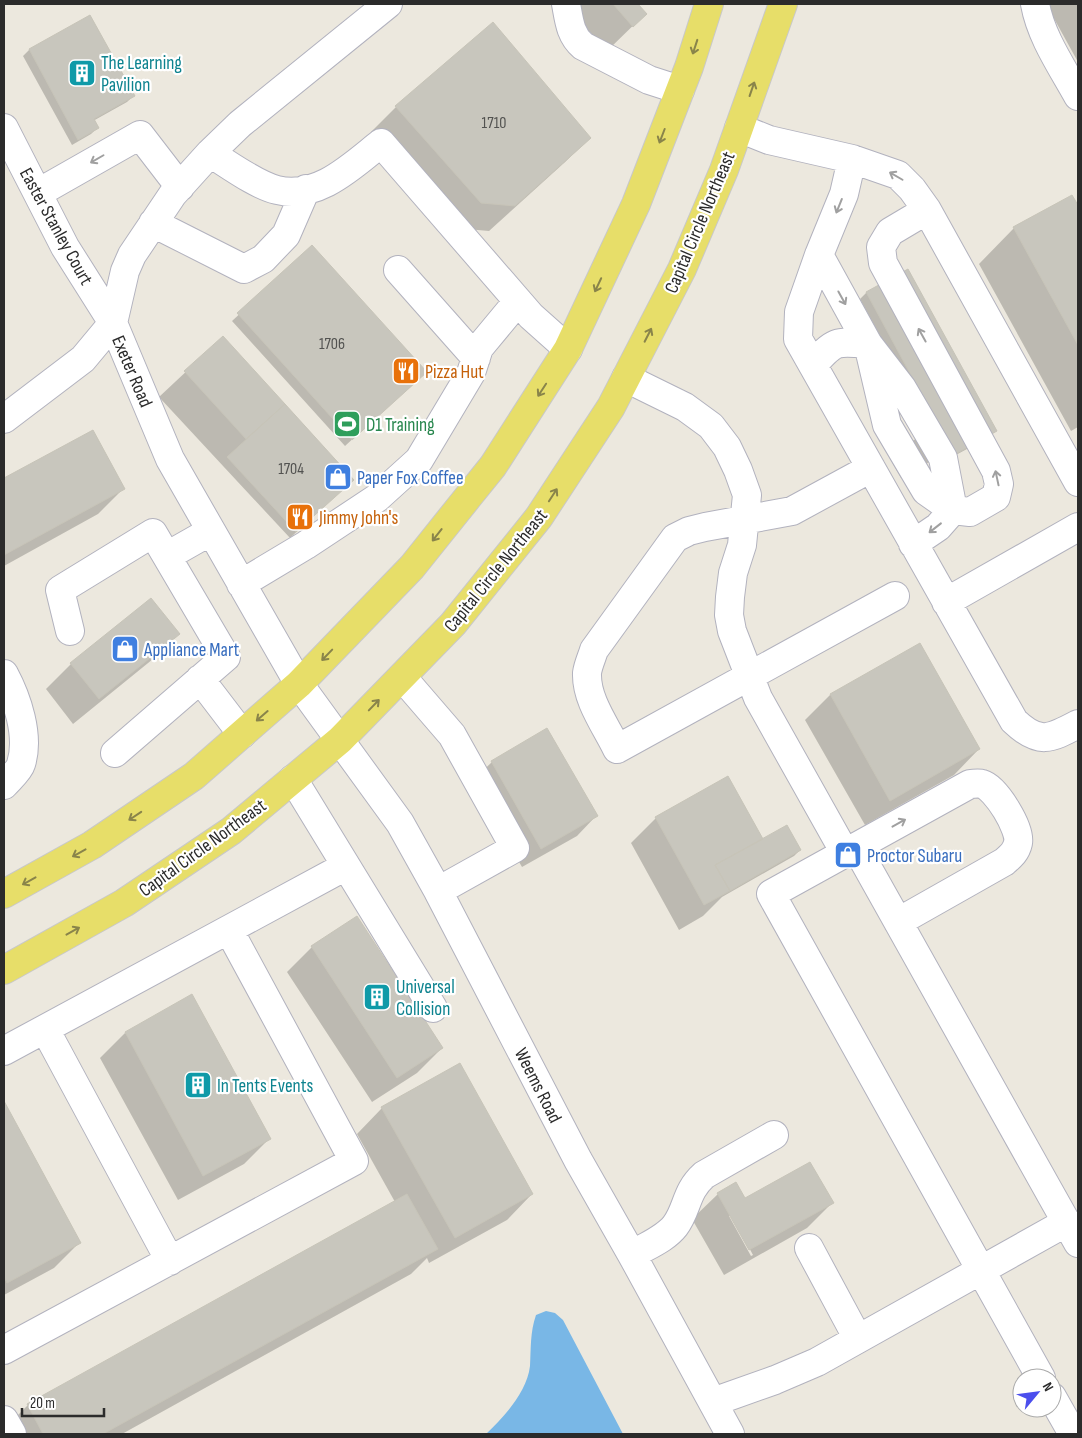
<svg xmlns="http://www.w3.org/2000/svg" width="1082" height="1438" font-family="'Sofia Sans Condensed',sans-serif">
<rect width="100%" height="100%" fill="#ece8de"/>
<path fill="#79b7e6" d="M546,1311l9,2 8,7 60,114h-137c18,-17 41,-42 44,-68 1,-17 0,-34 6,-51z"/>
<path fill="#0003" fill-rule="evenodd" d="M582,4h54l9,10 -38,37 -34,-38z
M1046,4h32v58z
M90,16l43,80 -6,6 -34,19 4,7 -6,6 -19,11 -49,-89 6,-6z
M396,107l194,31 -26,25 -75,68 -34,-3 -84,-96z
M1072,196l6,12v219l-7,4 -92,-167 35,-36z
M312,247l107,131 -74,68 -113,-125z
M908,270l87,161 -6,6 -46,25 -5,-5 -37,21 -12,-21 6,-6 31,-18 2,-8 -68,-126 6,-6z
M223,337l129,143 -62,58 -131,-141z
M92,431l31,58 -25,25 -94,52v-86z
M178,634l-25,25 -80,65 -27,-35 25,-25z
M919,645l60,104 -25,26 -89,50 -60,-105 25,-25z
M492,762l104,54 -19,20 -55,31 -50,-86z
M656,818l106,22 38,10 -6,6 -72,41 -19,19 -24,14 -48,-87z
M312,947l130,101 -25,25 -45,29 -85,-130z
M125,1033l145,105 -26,26 -66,36 -78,-142z
M4,1103l75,140 -25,25 -50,27z
M382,1108l150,86 -25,26 -78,43 -2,-5 -16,16 -289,160h-118v-5l24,-24 367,-203 -38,-68z
M718,1194l27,6 87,3 -25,25 -83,47 -32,-56zM729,1216h3l21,39 -2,1z"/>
<path fill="#c8c6bd" stroke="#c7c4b8" d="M613,4h25l9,10 -14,13z
M90,15l45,81 -41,23 5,9 -21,12 -49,-91z
M493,22l98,116 -76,68 -34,-3 -86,-97z
M1072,195l6,10v140l-65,-118z
M312,245l115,127 -75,68 -115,-127z
M908,269l89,162 -43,24 -88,-163z
M223,336l62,68 -39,35 -62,-68z
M285,404l69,76 -58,52 -69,-75z
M93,430l32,59 -121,66v-77z
M151,598l29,36 -81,65 -29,-36z
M920,643l60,106 -90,52 -60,-107z
M547,728l51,88 -57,33 -50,-88z
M728,776l35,63 -48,26 15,26 -26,14 -49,-88z
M787,825l14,25 -71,41 -15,-26z
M357,916l86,132 -46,30 -86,-132z
M192,994l79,145 -68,37 -78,-144z
M460,1063l73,131 -78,44 -74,-131z
M4,1101l77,142 -74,40 -3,-6z
M810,1162l24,41 -85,47 -32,-57 19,-11 9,16z
M407,1194l31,55 -335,185h-60l-16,-30z"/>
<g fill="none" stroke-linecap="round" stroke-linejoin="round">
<g stroke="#b2b2be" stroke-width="30">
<path id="minor" d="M566,4c3,16 4,31 17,42l66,34 31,10
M1035,4c6,33 27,63 43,92
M4,128l61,119 48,76 57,136 129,225 101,139 38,68 140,269 54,95 98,179
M739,128l30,12 83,19 46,16 14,14 15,21 151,272
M210,153c18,11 46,32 67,37 41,10 75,-24 104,-47l150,173 37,33
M852,159l-8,35 -25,61 -20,57 -1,27 216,382c25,24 36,18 64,3
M38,193l102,-58 40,52
M153,223l91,46 19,-10 23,-24 20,-46
M819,255l49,89 7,17
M398,270l78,88
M868,344l19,81 39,66 27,19 17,2 26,-15 3,-13 -3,-13 -113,-208 -2,-16 9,-15 37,-22
M813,365c22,-25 23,-24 55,-21l34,44 41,70 10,52
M626,378l59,29 26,19 16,21 11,23 9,25 -5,50 -9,28 -3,24 -1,18 3,16 26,67 87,155
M4,419l79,-60 30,-36 12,-52 7,-16 41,-61 37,-41 30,-29 148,-120
M871,468l-79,43 -87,16 -16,4 -14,7 -81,112c-2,7 -6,15 -7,23 -1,27 19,53 30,76l278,-153
M913,544l25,-17 15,-17
M167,556l44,-25
M241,584l65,-39 71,-47 42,-38 52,-87 8,-25 39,-47
M946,602l132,-75
M70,631l-10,-41 93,-57 73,124 -111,96
M4,674c13,24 26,62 17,90 -2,7 -12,15 -17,21
M402,677l50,58 63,113 -77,43
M200,679l42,55
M293,779l140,229
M856,847l222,396
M898,922l106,-60c7,-6 12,-10 14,-19 3,-14 -22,-55 -36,-59 -3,-1 -9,0 -12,0l-199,110 270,484
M45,1029l125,232
M4,1051l342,-185
M809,1248l49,91
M632,1255c14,-9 33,-16 43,-29 13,-17 10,-34 29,-51l70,-40
M4,1350l350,-189 -125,-231
M1052,1397l21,37
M713,1402l62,-22 42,-18 250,-140
M4,1420l8,14"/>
</g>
<g stroke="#c8c8c8" stroke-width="30">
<path id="major" d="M4,894l88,-49 102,-69 105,-92 113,-117 56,-70 25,-31 75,-117 68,-145 53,-137 20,-63
M4,970l120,-67 107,-72 109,-91 113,-116 86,-107 72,-110 71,-138 42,-99 59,-166"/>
</g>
<use href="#minor" stroke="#fff" stroke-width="28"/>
<use href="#major" stroke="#e7de69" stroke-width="28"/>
</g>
<defs><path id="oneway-shaft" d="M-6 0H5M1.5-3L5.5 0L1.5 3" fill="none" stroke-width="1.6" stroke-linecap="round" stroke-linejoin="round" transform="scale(1.25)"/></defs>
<g stroke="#89844a">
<use href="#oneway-shaft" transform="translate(695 47) rotate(108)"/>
<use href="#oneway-shaft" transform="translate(752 89) rotate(-71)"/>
<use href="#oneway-shaft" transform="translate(662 136) rotate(111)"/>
<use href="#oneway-shaft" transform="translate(598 285) rotate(115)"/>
<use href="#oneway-shaft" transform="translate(648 335) rotate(-63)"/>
<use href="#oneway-shaft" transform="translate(542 390) rotate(123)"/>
<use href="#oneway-shaft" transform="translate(553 495) rotate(-57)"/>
<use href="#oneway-shaft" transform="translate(437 535) rotate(128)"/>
<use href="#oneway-shaft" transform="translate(327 655) rotate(134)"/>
<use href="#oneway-shaft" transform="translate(374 705) rotate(-46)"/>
<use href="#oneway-shaft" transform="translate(262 716) rotate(139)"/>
<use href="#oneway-shaft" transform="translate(135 816) rotate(146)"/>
<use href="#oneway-shaft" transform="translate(79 853) rotate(151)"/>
<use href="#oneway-shaft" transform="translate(29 881) rotate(151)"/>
<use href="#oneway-shaft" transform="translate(73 931) rotate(-29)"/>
</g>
<g stroke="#a0a0a0">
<use href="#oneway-shaft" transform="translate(97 159) rotate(150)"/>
<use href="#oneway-shaft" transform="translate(896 176) rotate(-150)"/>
<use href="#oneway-shaft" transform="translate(839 206) rotate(112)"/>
<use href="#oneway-shaft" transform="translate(842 298) rotate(61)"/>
<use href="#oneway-shaft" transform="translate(922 335) rotate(-119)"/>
<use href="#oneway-shaft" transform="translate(997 478) rotate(-102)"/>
<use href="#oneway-shaft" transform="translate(935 528) rotate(142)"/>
<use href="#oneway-shaft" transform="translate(899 823) rotate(-29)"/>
</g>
<defs>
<g id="building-square" transform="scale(1.4375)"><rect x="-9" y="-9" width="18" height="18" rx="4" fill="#0f9aa8" stroke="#fff"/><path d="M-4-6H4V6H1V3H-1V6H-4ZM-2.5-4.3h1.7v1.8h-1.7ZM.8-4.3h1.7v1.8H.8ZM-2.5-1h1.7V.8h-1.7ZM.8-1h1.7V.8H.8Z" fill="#fff"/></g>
<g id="restaurant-square" transform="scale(1.4375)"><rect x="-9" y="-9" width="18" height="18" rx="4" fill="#e8710a" stroke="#fff"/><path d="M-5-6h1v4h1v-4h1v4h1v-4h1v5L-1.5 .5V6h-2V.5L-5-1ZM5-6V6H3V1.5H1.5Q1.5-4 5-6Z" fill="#fff"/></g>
<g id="stadium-square" transform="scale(1.4375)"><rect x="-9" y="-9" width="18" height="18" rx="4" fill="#2e9e5b" stroke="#fff"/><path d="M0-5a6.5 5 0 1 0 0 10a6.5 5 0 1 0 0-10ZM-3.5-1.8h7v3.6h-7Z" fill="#fff"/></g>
<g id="shop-square" transform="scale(1.4375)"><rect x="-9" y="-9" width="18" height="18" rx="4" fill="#3f7fe0" stroke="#fff"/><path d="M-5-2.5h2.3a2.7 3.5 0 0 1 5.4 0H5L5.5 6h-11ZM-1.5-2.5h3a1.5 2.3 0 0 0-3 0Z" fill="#fff"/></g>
</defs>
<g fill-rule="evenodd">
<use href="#building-square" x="82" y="73"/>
<use href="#restaurant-square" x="406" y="371"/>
<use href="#stadium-square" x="347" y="424"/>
<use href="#shop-square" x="338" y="477"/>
<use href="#restaurant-square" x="300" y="517"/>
<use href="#shop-square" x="125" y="649"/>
<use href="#shop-square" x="848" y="855"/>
<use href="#building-square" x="377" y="997"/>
<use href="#building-square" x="198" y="1085"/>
</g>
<g text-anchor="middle" stroke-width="4.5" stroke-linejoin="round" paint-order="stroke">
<g font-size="16" fill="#525250">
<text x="494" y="128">1710</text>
<text x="332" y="349">1706</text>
<text x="291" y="474">1704</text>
</g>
<g font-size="19" fill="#0d838f" stroke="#fff" text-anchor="start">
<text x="101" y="69">The Learning<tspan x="101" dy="22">Pavilion</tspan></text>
<text x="396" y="993">Universal<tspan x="396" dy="22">Collision</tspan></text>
<text x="217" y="1092">In Tents Events</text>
</g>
<g font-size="19" fill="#2b2b2b" stroke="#fff">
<text transform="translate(699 222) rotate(-67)" y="7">Capital Circle Northeast</text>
<text transform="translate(57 226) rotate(61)" y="7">Easter Stanley Court</text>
<text transform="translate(133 371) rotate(67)" y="7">Exeter Road</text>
<text transform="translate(495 570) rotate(-51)" y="7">Capital Circle Northeast</text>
<text transform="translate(202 847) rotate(-36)" y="7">Capital Circle Northeast</text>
<text transform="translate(539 1085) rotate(63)" y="7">Weems Road</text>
</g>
<g font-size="19" fill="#c56008" stroke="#fff" text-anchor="start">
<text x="425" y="378">Pizza Hut</text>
<text x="319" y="524">Jimmy John's</text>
</g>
<g font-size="19" fill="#27864d" stroke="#fff" text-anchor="start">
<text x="366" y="431">D1 Training</text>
</g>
<g font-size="19" fill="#366cbe" stroke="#fff" text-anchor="start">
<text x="357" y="484">Paper Fox Coffee</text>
<text x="144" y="656">Appliance Mart</text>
<text x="867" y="862">Proctor Subaru</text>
</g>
</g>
<rect width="1082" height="1438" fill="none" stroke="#2b2b2b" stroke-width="10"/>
<g transform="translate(1037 1393) rotate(61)"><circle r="24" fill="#ffffff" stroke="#aaaaaa"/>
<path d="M0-4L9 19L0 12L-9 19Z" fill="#4b4eed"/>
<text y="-8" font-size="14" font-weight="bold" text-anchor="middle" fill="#2b2b2b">N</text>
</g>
<path d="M22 1408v8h82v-8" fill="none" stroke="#2b2b2b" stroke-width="2.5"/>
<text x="30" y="1408" font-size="15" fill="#2b2b2b" stroke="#ffffff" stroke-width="4" paint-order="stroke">20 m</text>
</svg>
